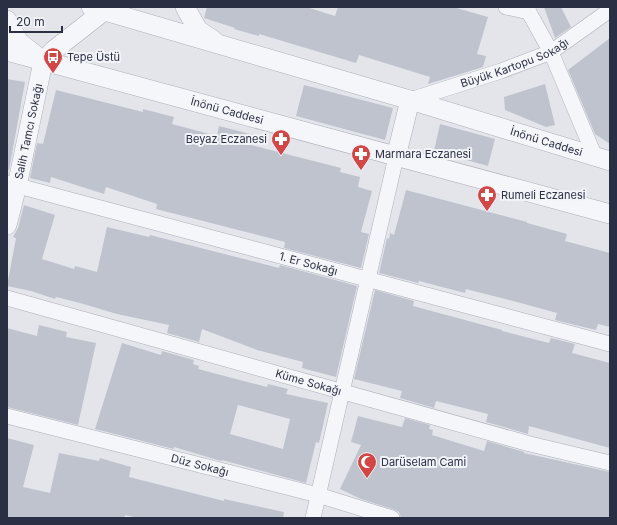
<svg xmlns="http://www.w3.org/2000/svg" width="617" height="525" font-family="Inter,sans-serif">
<rect width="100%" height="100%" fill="#e3e5eb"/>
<path fill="#bfc3ce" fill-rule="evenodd" d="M207,7h99l29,9 3,-9h115l35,10 -11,37 9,2 -3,11 -55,17 2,-7 -71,-22 -3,8 -97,-29v2l-25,-7 1,-1 -31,-10z
M544,7h17l10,20 -16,11z
M610,38v106l-15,-10 -27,-64z
M7,79l18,3 -16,88 -2,-1z
M545,84l10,41 -9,2 -41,-17 -1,-13z
M304,85l89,23 -8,32 -89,-24z
M56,90l87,22v-3l31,8 -2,7 45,12 2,-10 35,9 -3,10 90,23 -1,4 20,5 -2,10 14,4 -11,41 8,2 -8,34 -77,-20 1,-6 -129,-33 1,-5 -51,-17 -2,7 -53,-17 -1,6 -20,-5 7,-35 6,1z
M440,124l55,15 -7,27 -54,-15z
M406,190l121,32v1l40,11 -2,7 45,12v74l-12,-3 -2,6 -17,-4 -24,-6 2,-7 -40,-11 -51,-13 -1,4 -46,-12 -1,2 -39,-10 8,-35 2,1 1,-6 4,2z
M24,205l31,10 -13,44 32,10 1,-3 22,6 10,-45 42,10 1,-2 129,33 1,-3 77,21 -21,91 -34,-9 1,-6 -46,-12 -55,-21 -3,13 -32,-9 2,-8 -52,-11 -37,-11 -24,-6 -1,2 -24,-8 -24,-5 9,-48 -3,-1 5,-9z
M375,290l39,11 -1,5 89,24v1l47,12 2,-5 24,6 -3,9 38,10v85l-81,-22 -1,8 -42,-12 2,-8 -52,-13 -2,7 -34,-10 2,-7 -48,-12z
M39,325l28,7 -1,5 30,6 -18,82 -71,-18v-79l30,8z
M122,343l39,12 1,-4 32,9 -1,4 6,2 -1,3 69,18 1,-3 20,5 -2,5 42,9 -9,40 -3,-1 -10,41 -84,-23 -1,1 -47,-14v2l-79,-20zM238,405l52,14 -7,30 -53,-15z
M358,416l44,11 3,-9 25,7 -1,4 4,1 -1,5 52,16 3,-10 37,11v1l86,19v46h-209l-2,-6 -4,-2 -34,-11 -21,-10 21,-44 -10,-3z
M7,438l27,7 -11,42 27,6 9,-40 40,8 1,-3 31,9 -2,10 95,24v-2l60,13 -1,6h-144l-14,-3 -1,3h-117z"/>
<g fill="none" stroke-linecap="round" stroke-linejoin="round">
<g stroke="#acaeb9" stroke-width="16">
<g id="minor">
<path d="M506,7l23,5"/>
<path d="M526,7l25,45 44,105"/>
<path id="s1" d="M410,100l91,-29 50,-19 59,-42"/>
<path id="s2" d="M7,183l603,161"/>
<path id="s3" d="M7,298l523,146 80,19"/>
<path id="s4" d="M7,416l311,79 74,23"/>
<path d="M313,518l83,-361"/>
</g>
</g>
<g stroke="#acaeb9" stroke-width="20">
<g id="tertiary">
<path id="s5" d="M91,7l319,93 200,61"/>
<path d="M185,7l13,23 15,10"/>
<path d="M7,20l12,22 19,15"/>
<path id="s6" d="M7,51l603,163"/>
<path d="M43,62l11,-12 55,-43"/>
<path d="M396,157l14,-57"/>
<path id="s7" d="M7,225l10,-39 26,-124"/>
</g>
</g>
<use href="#minor" stroke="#f5f6f9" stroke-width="15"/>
<use href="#tertiary" stroke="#f5f6f9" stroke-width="19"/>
</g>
<defs>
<g id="bus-pin" transform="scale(1)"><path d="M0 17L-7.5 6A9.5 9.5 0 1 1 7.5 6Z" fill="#d24746" stroke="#f2f4f8"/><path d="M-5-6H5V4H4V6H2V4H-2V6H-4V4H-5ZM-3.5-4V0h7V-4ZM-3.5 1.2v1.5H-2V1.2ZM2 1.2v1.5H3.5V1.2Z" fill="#fff"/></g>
<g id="pharmacy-pin" transform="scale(1)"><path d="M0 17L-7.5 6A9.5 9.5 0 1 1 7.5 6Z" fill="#d24746" stroke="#f2f4f8"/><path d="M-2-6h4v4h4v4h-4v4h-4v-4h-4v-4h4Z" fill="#fff"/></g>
<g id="mosque-pin" transform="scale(1)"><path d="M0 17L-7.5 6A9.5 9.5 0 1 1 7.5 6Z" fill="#d24746" stroke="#f2f4f8"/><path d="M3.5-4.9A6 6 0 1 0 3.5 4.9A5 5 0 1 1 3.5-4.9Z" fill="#fff"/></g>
</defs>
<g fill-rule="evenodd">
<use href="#bus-pin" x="53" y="57"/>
<use href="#pharmacy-pin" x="281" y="139"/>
<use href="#pharmacy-pin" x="361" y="154"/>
<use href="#pharmacy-pin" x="487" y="195"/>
<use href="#mosque-pin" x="367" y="462"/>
</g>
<g text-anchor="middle" stroke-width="4" stroke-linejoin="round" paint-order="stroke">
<g font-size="11" fill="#2a2f44" stroke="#f2f4f8" text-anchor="start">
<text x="67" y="61">Tepe Üstü</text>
<text x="267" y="143" text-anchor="end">Beyaz Eczanesi</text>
<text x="375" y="158">Marmara Eczanesi</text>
<text x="501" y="199">Rumeli Eczanesi</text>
<text x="381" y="466">Darüselam Cami</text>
</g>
<g font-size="11" fill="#2a2f44" stroke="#f2f4f8">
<text dy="4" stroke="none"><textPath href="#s1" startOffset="111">Büyük Kartopu Sokağı</textPath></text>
<text dy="4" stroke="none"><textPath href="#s6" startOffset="228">İnönü Caddesi</textPath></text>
<text dy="4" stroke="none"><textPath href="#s7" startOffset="96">Salih Tamcı Sokağı</textPath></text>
<text dy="4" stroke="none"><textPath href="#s5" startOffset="475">İnönü Caddesi</textPath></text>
<text dy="4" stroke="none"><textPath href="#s2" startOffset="312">1. Er Sokağı</textPath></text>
<text dy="4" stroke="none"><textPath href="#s3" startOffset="313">Küme Sokağı</textPath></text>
<text dy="4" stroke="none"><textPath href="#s4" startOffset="199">Düz Sokağı</textPath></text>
</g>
</g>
<rect width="617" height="525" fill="none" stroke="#2a2f44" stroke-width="16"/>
<path d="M10 26v6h52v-6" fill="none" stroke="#2a2f44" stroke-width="2"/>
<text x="16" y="26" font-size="12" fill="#2a2f44" stroke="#f2f4f8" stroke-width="3" paint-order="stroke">20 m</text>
</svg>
